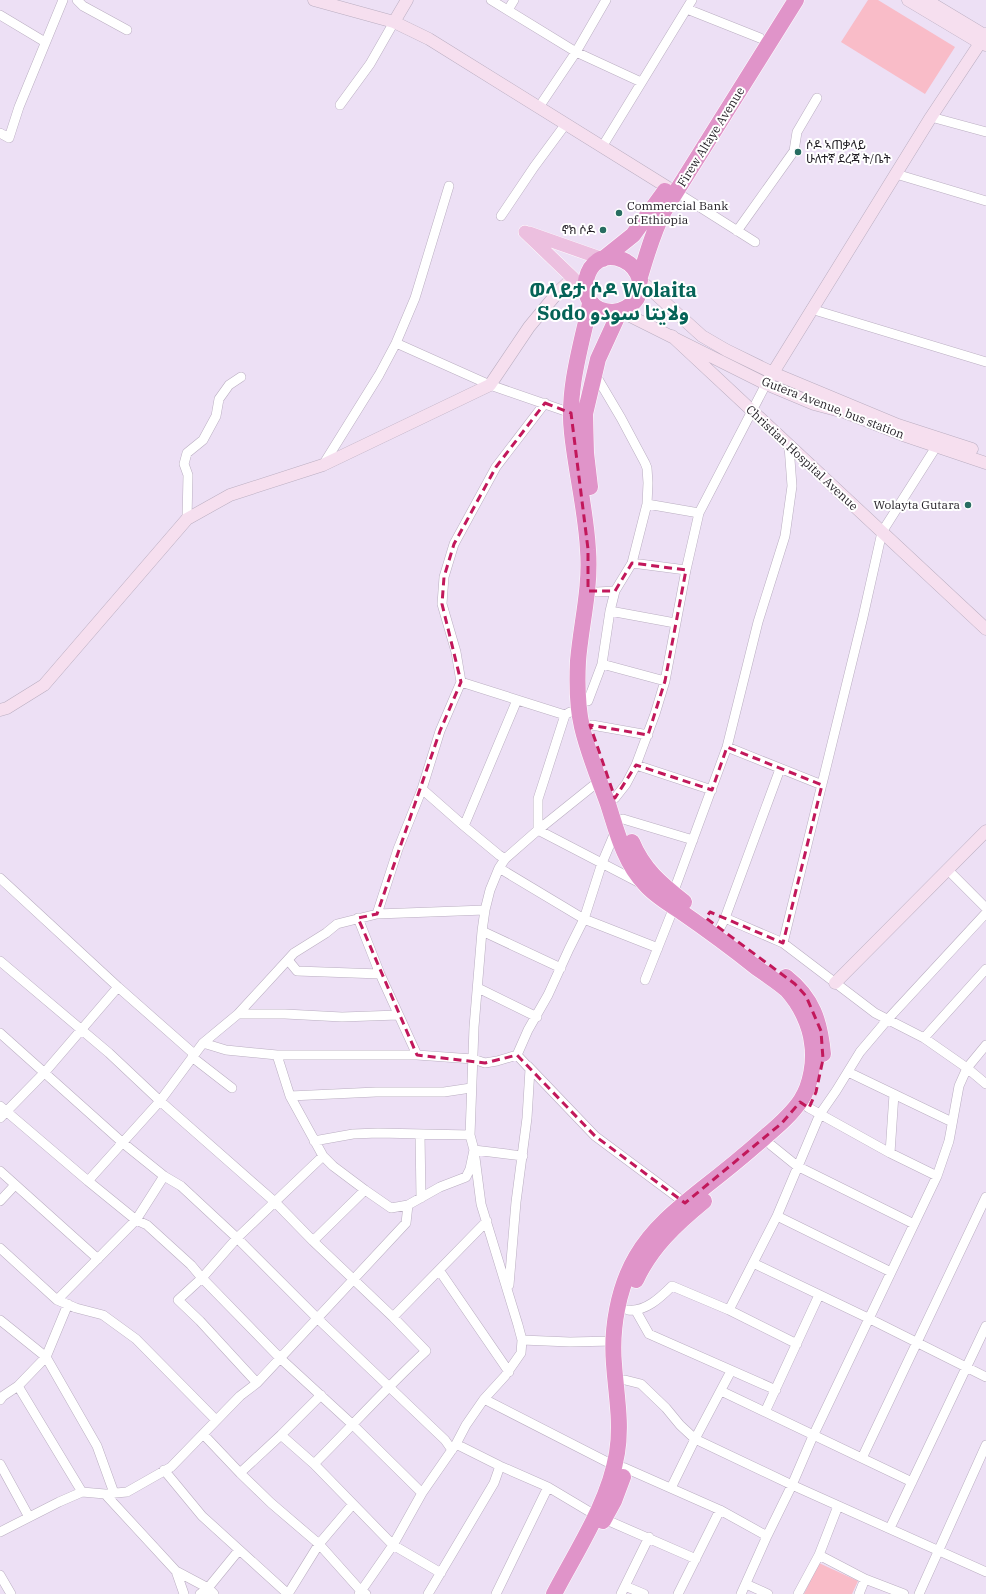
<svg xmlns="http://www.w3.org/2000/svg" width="986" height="1594" font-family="'IBM Plex Serif','Noto Sans Arabic','Noto Sans Ethiopic',serif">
<rect width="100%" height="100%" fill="#ede0f5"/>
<path fill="#f9bcc8" d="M868,0h10l77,47 -30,47 -84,-52z
M819,1563l39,18 -6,13h-48z"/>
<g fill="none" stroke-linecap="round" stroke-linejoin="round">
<g stroke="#baaec1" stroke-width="10">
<path id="street" d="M77,0l6,6 44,24
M491,0l85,52 65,30
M687,9l73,29
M508,10l6,-10
M0,15l45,27
M340,105l30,-41 24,-42
M539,107l37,-55 30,-52
M931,117l55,15
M0,133l9,5 10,-31 44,-107
M602,147l90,-147
M896,174l90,27
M676,192l79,50
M501,216l33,-49 31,-42
M737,231l57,-80 3,-19 20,-34
M811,309l175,53
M396,343l94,42 81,28
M323,465l56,-90 17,-32 19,-45 34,-112
M647,504l52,9
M187,519l1,-44 -4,-11 3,-11 16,-13 13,-24 3,-17 10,-14 12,-8
M632,563l54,7
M588,591l9,1 18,-1 17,-28 15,-59 1,-21 -1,-15 -2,-5 -24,-45 -26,-44
M610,611l65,12
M602,664l63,17
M461,682l104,33 5,-3
M588,701l14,-37 8,-53 5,-20
M565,715l-27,84v31l102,53
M592,725l56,10
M727,747l95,38
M636,765l76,25
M422,789l42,37 35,29 6,4
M607,801l8,-3 11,-14 10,-19 19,-51 10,-33 21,-111 13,-57 67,-129
M623,819l70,21
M464,826l53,-126
M499,868l85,51 74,29
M947,869l39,39
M0,878l118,109 76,67
M672,896l55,-149 31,-125 27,-86 7,-50 -3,-40
M377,914l108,-4
M358,918l22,56 37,81
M725,918l58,25 92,70 49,25 43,30 19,16
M720,928l5,-10 55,-149
M482,931l79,37
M783,943l80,-326 19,-85 54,-85 3,-6
M288,960l9,11 83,3
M0,961l109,92 51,48 116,102 37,38 80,76 33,34c-39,36 -74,75 -112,113
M645,980l29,-73
M478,988l59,29
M238,1014h47l57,3 56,-2
M0,1033l123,110 41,33 17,10 56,52 81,81 127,121 7,10
M924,1038l62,-69
M203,1043l23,7 51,5 13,41 33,60 10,10 32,24 26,18 17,-3 32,-18 26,-10 4,-8 4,-19 -4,-15 4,-108 8,-96 3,-21 5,-20 9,-22 6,-9 33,-29 61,-49
M277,1055h140l56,4 12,4 12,-2 20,-6 11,-25 20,-35 21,-46 15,-30 18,-56 14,-33
M192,1057l40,31
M528,1066l67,70 90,67
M848,1072l104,50
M290,1096l86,-4h68l27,-4
M800,1102l9,6 81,45 47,23
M0,1106l88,75 48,39 11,5 44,40 11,13 78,80 73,67 69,68
M0,1118l45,-46 73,-85
M420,1134l1,64
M314,1141l39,-7 25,-1 92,2
M771,1145l26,21 117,58
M890,1153l4,-59
M0,1171l98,88
M88,1181l72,-80 43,-58 35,-29 56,-61 32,-20 11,-9 40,-10 21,-65 24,-60 18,-58 21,-49 -5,-30 -14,-48 2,-27 10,-33 42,-77 49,-64
M0,1201l15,-16
M777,1216l114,56
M313,1241l52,-51
M0,1248l57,52 19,8 27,7 33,24 80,81
M753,1263l115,55 118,59
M439,1270l70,102
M509,1285l7,-83 11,-84 3,-49 -13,-14
M57,1300l79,-80 28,-44
M68,1304l-22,53 -28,29 64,106
M628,1310c17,2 32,-12 44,-24l57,24 48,-94 43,-102 16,-23 24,-39 28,-33 98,-106
M729,1310l68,34
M636,1311l13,23 127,56
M393,1317l94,-96
M0,1320l46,37 51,89 17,47
M522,1340l48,2 43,-1
M625,1380l16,4 25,24 14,17 15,14 36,-68
M257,1383l-57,-62 -22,-21 24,-22 35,-40 86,-82
M721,1391l191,91
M484,1399l131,67 10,2 95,42 47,26
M0,1400l3,-4 15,-10
M765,1412l54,-117
M203,1434l37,39 31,30 48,41 42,47 5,3
M281,1435l33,29 79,81 48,28
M456,1444l44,22 48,21 47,28 101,44
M862,1458l124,-261
M0,1464l29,53
M164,1470l38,46 86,78
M240,1473l41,-38 40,-40
M671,1488l24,-49 97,46 194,87
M105,1494l71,77 32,17 6,6
M890,1528l96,-202
M0,1532l59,-30 23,-10 23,2 22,-2 44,-25 69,-71 17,-13 149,-160 2,-18
M819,1555l46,24 39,15
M176,1571l8,23
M0,1575l11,19
M746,1584l22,10
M625,1586l19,8
M200,1594l8,-6 31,-38
M288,1594l31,-50 34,-40
M359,1594l34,-49 29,-52 34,-49 10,-19 18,-26 21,-23 16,-23 1,-13 -4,-15 -37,-121 -7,-54 49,6
M428,1594l66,-111 6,-17
M496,1594l52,-107
M621,1594l28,-57
M678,1594l42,-84
M741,1594l26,-58 25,-51 21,-49 124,-260 12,-35 10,-55 8,-18 19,-23
M798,1594l21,-39 19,-49
M859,1594l6,-15
M919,1594l67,-149"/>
</g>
<g stroke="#baaec1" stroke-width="13">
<path id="secondary" d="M314,0l80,22 35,17 238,148
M908,0l72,43 6,2
M926,0l60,36
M394,22l13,-22
M640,280l62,56 24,14 47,23 125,52 74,24
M620,311l146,73 48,20 30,8 59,23 83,28
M672,336l314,293
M766,384l165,-267 55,-83
M0,710l7,-2 37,-23 143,-166 43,-24 93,-30 167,-80 39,-58 29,-35 15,-14
M835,983l151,-152"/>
</g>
<g stroke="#fff" stroke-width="14">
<path id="primary" d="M525,232l48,46 13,15
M529,233l74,26"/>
</g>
<g stroke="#fff" stroke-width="17">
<path id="highway" d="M603,259l30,-24 32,-44
M640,280c-3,-10 -8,-16 -17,-20 -39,-18 -55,51 -11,52 9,0 20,-6 25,-14 4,-7 1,-14 3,-21 7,-23 13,-45 24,-66l132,-211
M590,487l-4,-34 -1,-39 13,-55 22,-48
M632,842c11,27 29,42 52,60
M786,977c27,21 34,45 37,77
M636,1280c15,-33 40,-56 68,-79
M603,1521l11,-20 9,-24
M554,1594c23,-44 55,-92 63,-141 5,-30 -1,-59 -3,-89 -3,-35 4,-76 22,-107 16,-28 41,-48 66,-68 22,-17 43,-34 63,-52 13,-11 27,-23 36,-37 10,-15 14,-40 11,-57 -2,-18 -12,-39 -25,-53 -9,-8 -20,-15 -30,-22 -25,-20 -51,-39 -77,-57 -12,-8 -26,-16 -35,-27 -21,-22 -28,-52 -37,-80 -9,-25 -20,-51 -26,-77 -5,-21 -5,-45 -4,-66 3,-37 13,-73 10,-111 -2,-39 -12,-78 -16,-117 -5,-41 8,-84 17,-124l1,-7"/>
</g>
<use href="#street" stroke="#fff" stroke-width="9"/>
<use href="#secondary" stroke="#f6dfef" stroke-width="12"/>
<use href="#primary" stroke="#ecbfdf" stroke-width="13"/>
<use href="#highway" stroke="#e094c9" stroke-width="16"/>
</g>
<path fill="none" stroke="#c2185b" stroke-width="3" stroke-dasharray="8 5" stroke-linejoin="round" d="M545,403l26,10 17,136v42h27l17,-28 54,7 -21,111 -17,54 -58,-10 25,73 21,-33 76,25 15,-43 95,38 -39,158 -73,-31 -4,6 89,66 11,12 15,35 2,28 -7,33 -7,16 -9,-6 -18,21 -97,80 -90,-67 -78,-81 -32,8 -68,-8 -59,-137 19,-4 63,-183 21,-49 -19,-78 2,-27 10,-33 42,-77z"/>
<g fill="#276d61" stroke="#fff" stroke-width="1.5">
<circle cx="798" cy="152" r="4"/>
<circle cx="619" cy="213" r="4"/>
<circle cx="603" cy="230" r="4"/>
<circle cx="968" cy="505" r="4"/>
</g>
<g text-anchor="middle" stroke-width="4" stroke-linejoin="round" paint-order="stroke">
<g font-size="12" fill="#211d24" stroke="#fff">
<text transform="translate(711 137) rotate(-58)" y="4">Firew Altaye Avenue</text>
<text transform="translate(833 408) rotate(21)" y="4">Gutera Avenue, bus station</text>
<text transform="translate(802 458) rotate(43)" y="4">Christian Hospital Avenue</text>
</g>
<g font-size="12" fill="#211d24" stroke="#fff" text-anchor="start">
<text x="806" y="149">ሶዶ ኣጠቃላይ<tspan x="806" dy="14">ሁለተኛ ደረጃ ት/ቤት</tspan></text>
<text x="627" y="210">Commercial Bank<tspan x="627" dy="14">of Ethiopia</tspan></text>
<text x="595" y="234" text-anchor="end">ኖክ ሶዶ</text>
<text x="960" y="509" text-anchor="end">Wolayta Gutara</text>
</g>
<g font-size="20" font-weight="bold" fill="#056357" stroke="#fff">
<text x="613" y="297">ወላይታ ሶዶ Wolaita<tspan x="613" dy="23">Sodo ولايتا سودو</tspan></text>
</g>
</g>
</svg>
